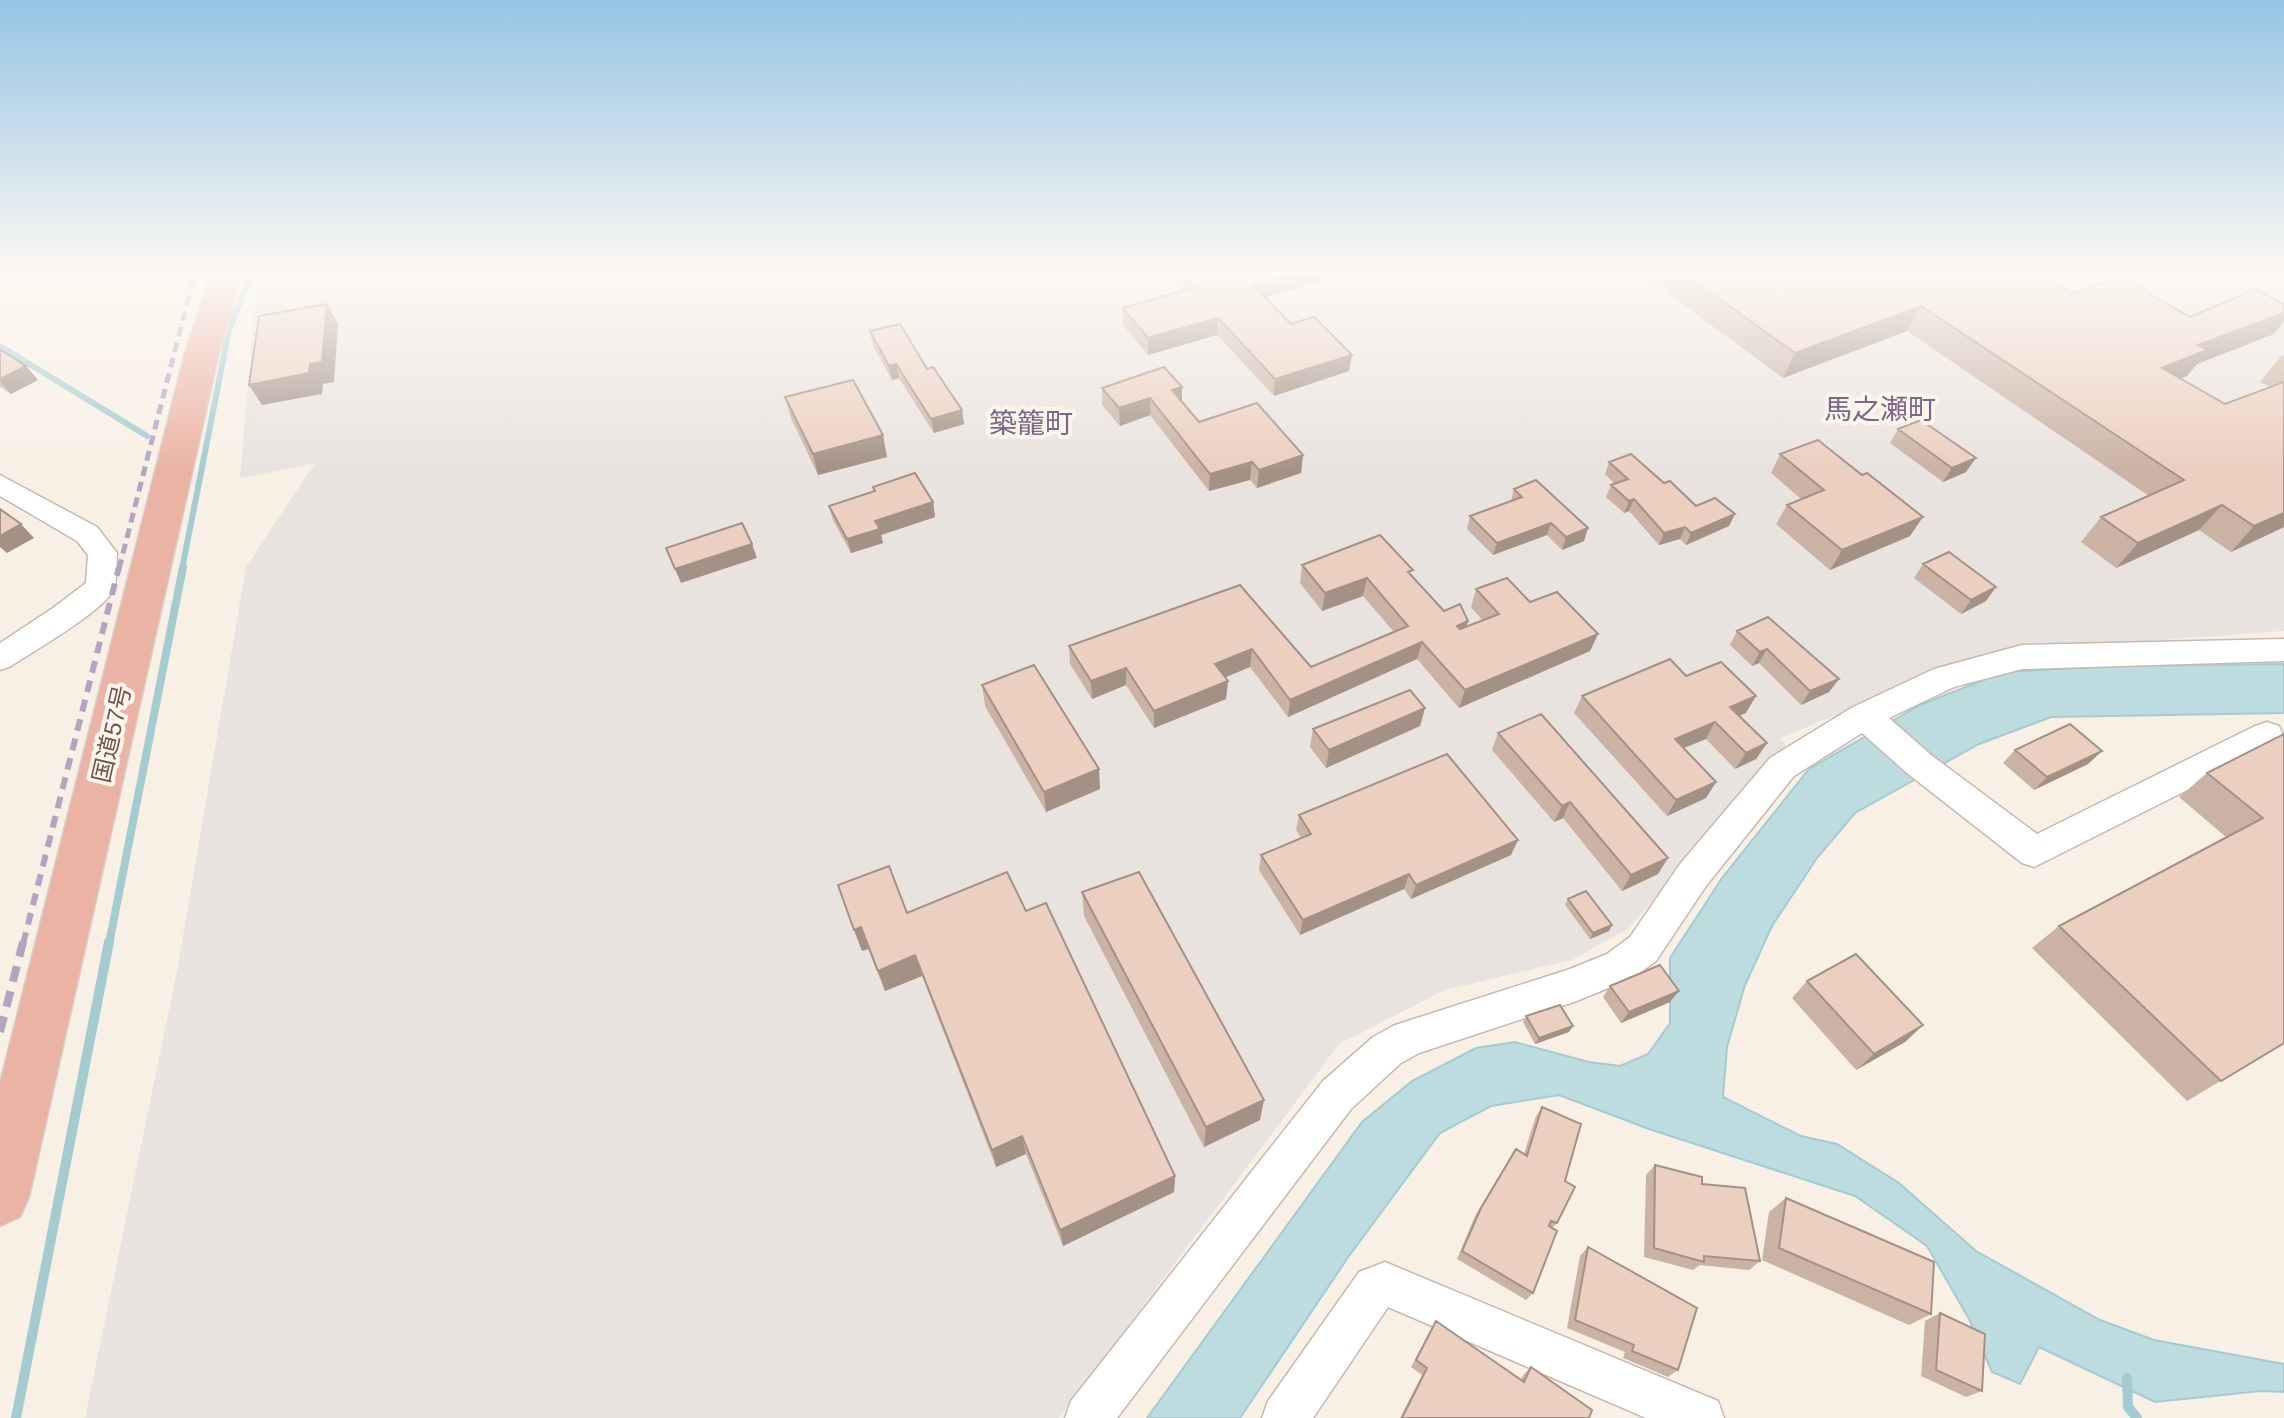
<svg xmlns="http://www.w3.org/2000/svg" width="2284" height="1418" font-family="Arial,'Noto Sans JP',sans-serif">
<rect width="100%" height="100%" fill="#f9f0e5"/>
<path fill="#e9e3df" d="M264,272h2020v359l-282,21 -24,5 -198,81 8,10 -159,180 -57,32 -127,30 -106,54 -280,374h-974l92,-447 69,-404 69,-104 -75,15 16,-189z"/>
<path fill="#bcdce0" stroke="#a4cbd0" stroke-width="2" d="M2284,664v49l-233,4 -72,27 -124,69 -38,45 -45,68 -27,59 -18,62 -4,50 78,39 36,8 62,39 77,68 124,69 54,20 130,24v28l-23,-1 -106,11 -116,-55 -19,37 -28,-12 -23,-53 -42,-73 -72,-50 -206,-67 -90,-34 -68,11 -51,27 -91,123 -109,162h-93l215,-296 50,-41 64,-33 39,-6 74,20 31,4 28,-12 22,-31v-65l52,-80 87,-109 111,-64 84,-33 105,-6z"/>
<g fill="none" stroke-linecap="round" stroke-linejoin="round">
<path stroke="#a4cbd0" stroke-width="6" d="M0,346l147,90
M182,569l47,-239 24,-58"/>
<path stroke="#a4cbd0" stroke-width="8" d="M109,944l74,-377"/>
<path stroke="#a4cbd0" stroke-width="10" d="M2127,1378l1,29 9,11
M16,1418l93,-476"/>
<g stroke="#c8b8ad" stroke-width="3">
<path id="minor" d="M0,475l97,52 20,26c-1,11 1,28 -4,38 -13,22 -79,60 -102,75l-11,4v-27l53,-35 33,-25 2,-28 -11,-14 -77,-45z
M2284,639v22l-262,8 -68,18 -65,31 42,37 106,79 218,-108 12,-4 12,4 4,9 -4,9 -245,123 -12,-4 -115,-90 -45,-40 -68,43 -88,110 -50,75 -23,17 -59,24 -155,51 -18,10 -50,46 -234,309h-52l6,-17 252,-320 50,-44 22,-12 175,-56 37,-15 23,-17 50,-73 90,-106 83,-51 81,-38 88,-24z
M1385,1262l333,139 6,17h-78l-258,-111 -75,111h-51l6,-17 91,-129z"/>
</g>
<g stroke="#d6d0cd" stroke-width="3">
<path id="highway" d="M211,272h32l-25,85 -189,840 -9,20 -20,9v-143l184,-726z"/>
</g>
<use href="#minor" fill="#fff" fill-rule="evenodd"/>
<use href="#highway" fill="#ebb3a4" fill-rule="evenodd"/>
<path stroke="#b3a5c1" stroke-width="5" stroke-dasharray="10 6" stroke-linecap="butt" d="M119,569l76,-297"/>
<path stroke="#b3a5c1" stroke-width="6" stroke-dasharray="12 8" stroke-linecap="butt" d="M23,944l96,-377"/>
<path stroke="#b3a5c1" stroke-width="8" stroke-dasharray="16 10" stroke-linecap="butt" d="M0,1032l23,-90"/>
</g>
<path fill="#cab2a5" d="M1173,272h156l-1,7 -63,18 26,27 58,47 -75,25 -57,-61 -69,20 -25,-30v-17l61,-17 -11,-11z
M1639,272h397l37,22 117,23 94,-13v17l-10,13 -77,30 -10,12 -6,2 44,26 45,-17 -10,-5 21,-26 3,-1v172l-53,25 -32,-22 -83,38 -35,-26 20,-25 48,-21 -242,-165 -124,47z
M870,331l57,38 35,41 2,14 -30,9 -35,-55 -7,2 -19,-34z
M0,350l26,16 12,14 -27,14 -11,-7z
M1182,387v15l17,20 104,33 -2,18 -44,15 -7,-8 -41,11 -59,-76 -30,11 -18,-21v-17z
M785,397l102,60 -69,18 -27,-57z
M1898,429l68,43 -23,10 -53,-39z
M1780,454l82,21 48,61 -80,34 -54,-46 11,-19 14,-6 -30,-26z
M1609,462l55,21 65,43 -43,19 -6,-6 -21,6 -30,-34 -5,2 -18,-16 5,-12 4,-1 -10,-10z
M873,487l60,15 2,15 -54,18 2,8 -32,10 -18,-33 -4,-14 45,-14z
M1514,489l74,39 -4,13 -22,9 -15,-15 -54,20 -26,-26 3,-13 41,-15z
M1923,564l63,37 -25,13 -47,-36z
M1302,565l109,11 33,35 24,10 -2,6 17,-6 -12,-14 5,-18 54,13 68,32 -8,17 -131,57 -42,-49 -129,58 -38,-50 -25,10 3,4 -2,18 -72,29 -28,-43 -34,14 -22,-35 -1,-18 171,-61 71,82 83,-35 -31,-36 -41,15 -22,-28z
M1737,631l102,48 -10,13 -28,13 -42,-42 -7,3 -22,-21z
M1686,676l60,37 -7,3 28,27 -11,16 -21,10 -29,-30 -22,9 32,34 -10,16 -39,18 -93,-103 8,-17z
M982,685l118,104 -54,23 -61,-106z
M1425,708l-5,18 -94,42 -16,-21 3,-18z
M1498,733l160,141 -36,17 -59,-73 -9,4 -62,-72z
M2284,734v309l-97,58 -155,-153 27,-22 167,-89 -47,-40 28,-24z
M2015,750l87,1 -14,13 -54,26 -31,-27z
M1299,815l212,40 -100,44 -7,-10 -104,46 -41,-65 2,-15 40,-17 -5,-8z
M838,885l69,28 119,-2 149,265 -1,16 -111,54 -37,-92 -30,13 -74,-191 -37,15 -17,-42 -6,2z
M1082,892l178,228 -56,27 -120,-231z
M1568,899l41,32 -19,8 -25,-34z
M1807,981l116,44 -18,17 -49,28 -64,-72z
M1610,986l60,16 -49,21 -18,-26z
M1526,1016l43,16 -34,12 -12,-22z
M1542,1107l23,74 -8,42 -5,5 -19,65 -7,7 -69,-41 18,-43 35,-58 14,-4 12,-38z
M1655,1165l47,19 58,77 -11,9 -49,-5 -7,5 -49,-13 2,-82z
M1786,1198l145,116 -22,11 -147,-65 7,-48z
M1588,1247l90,123 -10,7 -45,-19 2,-6 -58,-24 13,-72z
M1940,1313l42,78 -16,6 -45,-21 4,-55z
M1436,1321l85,58 3,-5 7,-7 58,51h-189l22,-43 -11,-8 20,-38z"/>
<path fill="#a49186" d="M1296,272h33l-1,7 -76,22 1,-16z
M327,304l11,20 -4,58 -11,2 -1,10 -60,11 -13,-20 61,-21z
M1921,306l-14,25 -124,47 12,-25z
M2284,313v8l-10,13 -77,30 -10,12 -44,17 19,-25 36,-23z
M1218,318l-1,17 -69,20v-17z
M1352,355l-3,16 -75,25 1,-17z
M896,364l3,14 -7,2 -3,-14z
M26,366l12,14 -27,14 -11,-13v-2z
M1182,387v17l-10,-14z
M1150,398v17l-30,11 -1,-18z
M962,410l2,14 -30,9 -3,-14z
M883,435l4,22 -69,18 -5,-21z
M1303,455l-2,18 -44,15 2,-18z
M1976,458l-10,14 -23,10 9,-14z
M1252,462l-2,18 -41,11 1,-17z
M1634,499l-5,12 -5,2 5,-12z
M933,502l2,15 -54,18 2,8 -32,10 -4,-14 28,-18z
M2222,505l-23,25 -83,38 22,-25z
M2284,513v14l-53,25 23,-26z
M1735,514l-6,12 -43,19 5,-12z
M1923,517l-13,19 -80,34 12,-20z
M1551,523l-4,12 -54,20 4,-12z
M21,524l13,14 -27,15 -7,-6v-11z
M1685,527l-5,12 -21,6 5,-12z
M1588,528l-4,13 -22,9 4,-13z
M752,544l5,14 -76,25 -6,-14z
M1367,578l-4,18 -41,15 3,-18z
M1996,587l-10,14 -25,13 10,-14z
M1468,621l-5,18 -6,-13z
M1598,634l-8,17 -131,57 6,-18z
M1422,642l-5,17 -129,58 2,-17z
M1252,649l-2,18 -36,15 1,-18z
M1767,649l-8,14 -7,3 8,-14z
M1126,668v17l-34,14 -1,-18z
M1839,679l-10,13 -28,13 9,-14z
M1228,681l-2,18 -72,29v-17z
M1756,696l-10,17 -26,10 10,-16z
M1425,708l-5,18 -94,42 3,-18z
M1715,722l-9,17 -40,16 9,-16z
M1767,743l-11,16 -21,10 11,-16z
M2102,751l-14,13 -54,26 13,-13z
M1099,769l1,20 -54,23 -2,-20z
M1716,782l-10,16 -39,18 9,-16z
M1570,802l-7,16 -9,4 8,-16z
M1518,840l-7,15 -100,44 5,-14z
M1668,858l-10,16 -36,17 9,-16z
M1409,874l-5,15 -104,46 3,-15z
M1612,925l-3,6 -19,8 3,-6z
M861,927l7,22 -6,2 -8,-21z
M915,955l7,21 -37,15 -7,-20z
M1679,991l-9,11 -49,21 8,-11z
M1923,1025l-18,17 -49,28 18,-16z
M1573,1026l-4,6 -34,12 4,-6z
M1264,1100l-4,20 -56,27 2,-20z
M1022,1136l4,18 -30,13 -4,-17z
M1175,1176l-1,16 -111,54 -3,-16z"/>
<path fill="#ebcfc0" stroke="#a49186" stroke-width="2" d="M1182,272h114l-43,13 38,39 23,-7 38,38 -77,24 -57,-61 -70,20 -25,-30 73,-21z
M1682,272h354l37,22 46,-18 71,41 66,-28 28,15v9l-86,32 9,5 -45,18 63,36 59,-22v131l-30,13 -32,-21 -84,38 -37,-26 83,-37 -263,-174 -126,47z
M327,304l-5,58 -12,2 -1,9 -60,12 10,-69z
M900,324l27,45 6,-2 29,43 -31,9 -35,-55 -7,2 -19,-35z
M0,350h1l25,16 -26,13z
M1164,367l18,20 -10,3 27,32 58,-19 46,52 -44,15 -7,-8 -42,12 -60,-76 -31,10 -17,-20z
M853,380l30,55 -70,19 -28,-57z
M1921,420l55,38 -24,10 -54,-39z
M1818,440l44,35 5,-2 56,44 -81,33 -55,-45 37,-15 -44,-36z
M1631,454l33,29 6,-2 26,25 19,-8 20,16 -44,19 -6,-6 -21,6 -30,-34 -5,2 -18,-16 17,-6 -19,-17z
M915,473l18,29 -58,19 5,8 -33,10 -18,-33 46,-15 -2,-4z
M1536,480l52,48 -22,9 -15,-14 -54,20 -27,-27 52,-19 -8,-8z
M0,509l21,15 -21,12z
M742,523l10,21 -77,25 -9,-21z
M1380,535l33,35 -5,2 36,39 16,-7 8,17 -11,5 3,3 39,-15 -23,-25 31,-11 23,24 27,-10 41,42 -133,56 -43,-48 -132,58 -38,-51 -37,15 13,17 -74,30 -28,-43 -35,13 -22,-35 171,-61 71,82 97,-41 -41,-48 -42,15 -23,-28z
M1949,552l47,35 -25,13 -48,-36z
M1768,617l71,62 -29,12 -43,-42 -7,3 -23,-21z
M1670,659l16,17 35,-14 35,34 -26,11 37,36 -21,10 -31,-31 -40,17 41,43 -40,18 -94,-104z
M1034,665l65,104 -55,23 -62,-107z
M1410,690l15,18 -96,42 -16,-21z
M1541,714l127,144 -37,17 -61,-73 -8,4 -64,-73z
M2070,724l32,27 -55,26 -32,-27z
M2284,734v309l-63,38 -162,-155 204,-108 -56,-45z
M1447,754l71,86 -102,45 -7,-11 -106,46 -42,-65 50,-21 -12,-19z
M889,866l18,47 100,-41 19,39 20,-8 129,273 -115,54 -38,-94 -30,14 -77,-195 -37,16 -17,-44 -7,3 -16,-45z
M1139,872l125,228 -58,27 -124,-235z
M1586,891l26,34 -19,8 -25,-34z
M1856,954l67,71 -49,29 -67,-73z
M1660,965l19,26 -50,21 -19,-26z
M1560,1005l13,21 -34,12 -13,-22z
M1542,1107l39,17 -16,57 10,6 -18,36 -6,-2 -2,5 8,5 -24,62 -71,-42 19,-43 35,-59 11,7z
M1655,1165l47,12v7l43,4 15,73 -56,-5v6l-50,-14z
M1786,1198l148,64 -3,52 -152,-66z
M1588,1247l109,61 -19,62 -46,-19 2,-6 -59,-25z
M1940,1313l45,21 -3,57 -46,-21z
M1436,1321l88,61 7,-15 61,43 -3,8h-187l25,-50 -11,-8z"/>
<linearGradient id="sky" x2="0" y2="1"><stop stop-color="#96c4e5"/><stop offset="0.58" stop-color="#fcf8f3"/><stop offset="1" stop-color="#fcf8f3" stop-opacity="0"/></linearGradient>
<rect width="2284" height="471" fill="url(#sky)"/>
<g text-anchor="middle" stroke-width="8" stroke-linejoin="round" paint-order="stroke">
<g font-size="24" fill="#6e584e" stroke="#fcf5eb">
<text transform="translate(112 734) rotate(-77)" y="8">国道57号</text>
</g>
<g font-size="28" fill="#7c668b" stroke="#fcf5eb">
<text x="1880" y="419">馬之瀬町</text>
<text x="1031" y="433">築籠町</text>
</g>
</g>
</svg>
